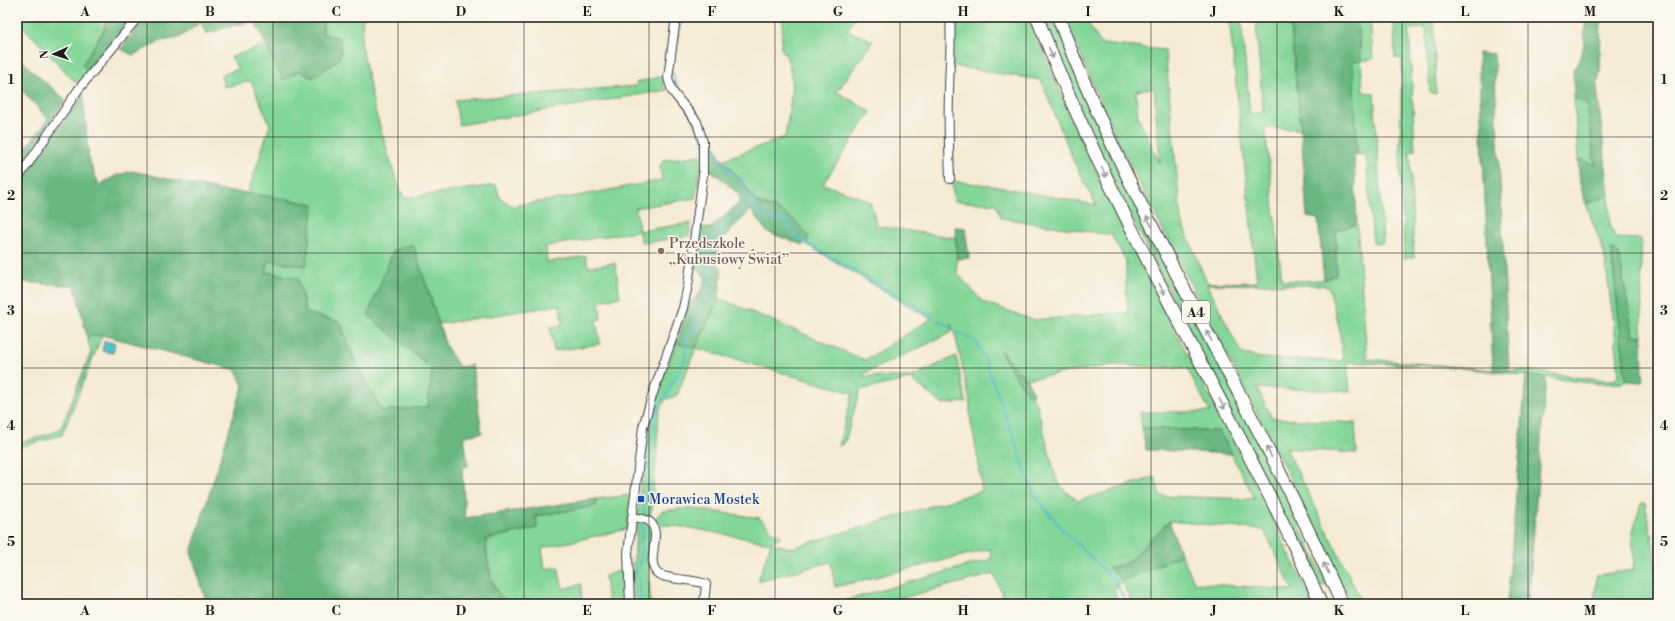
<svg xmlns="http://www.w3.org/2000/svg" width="1675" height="621" font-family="'Libre Bodoni',serif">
<rect width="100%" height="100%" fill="#fbf7ec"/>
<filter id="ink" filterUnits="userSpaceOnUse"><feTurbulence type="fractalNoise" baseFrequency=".025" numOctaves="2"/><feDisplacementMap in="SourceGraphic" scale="8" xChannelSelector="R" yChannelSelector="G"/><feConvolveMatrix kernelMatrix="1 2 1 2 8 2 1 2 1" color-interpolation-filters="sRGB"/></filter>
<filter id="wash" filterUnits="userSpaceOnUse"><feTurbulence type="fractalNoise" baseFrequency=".012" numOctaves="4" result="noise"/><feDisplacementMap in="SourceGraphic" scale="16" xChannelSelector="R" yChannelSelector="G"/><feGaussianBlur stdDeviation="0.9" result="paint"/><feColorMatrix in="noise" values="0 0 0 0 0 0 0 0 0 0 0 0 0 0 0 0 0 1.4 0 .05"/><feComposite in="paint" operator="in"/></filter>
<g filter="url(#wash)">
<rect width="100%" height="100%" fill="#f5ead4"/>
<path fill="#82d698" stroke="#4f795a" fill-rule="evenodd" d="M17,17h76l12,11 -22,37 5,6 -12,12 -59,-63z
M328,17h35l-2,25 13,65 20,66 10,25 92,-13 4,13 12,8 71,-11 79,-15 -2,-13 3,-7 39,-5 -2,16 -5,27 -59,10 3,23 52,-8 -2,13 -47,7 -4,-12 -92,15 1,16 39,-6 2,11 27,-4 5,34 -21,4 2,18 -5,1 4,24 -46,7 -4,-24 12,-2 -2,-20 -121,19 -14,-44 -57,35 64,54 -4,38 -46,4 -28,-52 -14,-37 -34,-9 -8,-35 -32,-6 2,-11 46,-57 -66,-11 22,-68 -19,-44 -27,6 -3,-12 17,-6 -7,-12 35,-12 17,34 40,-45v-14z
M783,17h73l-9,13 26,11 -36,51 34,20 -48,72 47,17 7,25 79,12 1,35 26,29 50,18 95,-8 -2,-22v-29l-15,-26 -110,-17 -5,-14 -42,-3 -2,-20 36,4 108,20 -22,-43 -33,-82 -88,-14 -1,-49h77l45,108 82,169 105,201 52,109h-180l-11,-22 -8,7 5,15h-116l-2,-13 -7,-17 -116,30h-45l158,-45 -1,-10 -155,38 -4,-25 -73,19 13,-38 -80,-15 -35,-4 -1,-5 7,-8 25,-3 73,10 15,16 6,2 -10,7 20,5 191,-57 -3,-27 -9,-47v-15l-14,-64 -5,-14v9l-86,40 -2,3 49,1 44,-21 10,46 -24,2 -31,-25 -51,11 -15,52 -7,5 15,-54 -157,-45 -19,47 -12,5 -6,12 -3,50 -4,36 2,1c-1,10 -5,16 -7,25l4,6 -2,46 2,28h-16l-3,-23 12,-133 9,-43 23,-62 20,5 23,-50 146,62 66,-41 -125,-75 3,-7 -30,-28 -22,-6 -16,-23 -19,-20 63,-23c4,-27 14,-66 -4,-89zM1001,353l26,26 86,-14 74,3 23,44h-70l2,16 77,3 36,68 -95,-3 -5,-19 -77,24 -17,-14 -6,-12 -18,-70 -6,-9 -8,-8zM1169,521l95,9 29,60 -98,-7 -14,-28 -59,26 -13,-13 18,-5z
M1042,17h12l273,567 -8,3 -200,-395 -44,-93z
M1066,17h18l17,27 64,6 16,170 26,63 50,-1 -28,-265h12l9,97 13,-2 -7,-90 34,-1 11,108 -36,-1 17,153 42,-1 12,-5v-44l21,-7 10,135c47,4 94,8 140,12 8,0 16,-1 25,0 27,3 54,9 82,9l5,-6 -4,-41 -11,-81 -18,-48 23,-9 1,32 7,11 24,1 1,97 -9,-1 -14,-81 -8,-5 15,132 -4,2 -21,1 -149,-17 -105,-5 3,29 -93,-3 15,30 83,5 2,30 -71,-5 77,156h-13l-61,-128 -171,-334 -32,-73zM1154,88l6,74v1l-22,-45 -2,-27zM1207,284l115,1 7,3 10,39 4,34 -82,-3 -20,-5z
M1358,17h12l3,42 -12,2 2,31 11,1 9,150h-10l-7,-88 -9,-1 -5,-93 9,-1z
M1394,17h40l2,77 -6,-1 -4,-65 -17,1 6,121h-5l4,108h-10l-4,-106 2,-94h-7z
M665,76l-2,11 4,3 -208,35 -4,-25 181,-14 1,-4z
M1574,98l13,6 8,62 -17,-7z
M102,335l-40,100 -45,13v-4l35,-11 9,-5 30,-76 -4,-15z
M632,495l-5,34 -85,19 3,21 13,-2 5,22 18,-5 1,20h-72c-4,-4 -10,-8 -13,-13 -9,-15 -10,-35 -11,-52l51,-11 -1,-12 60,-10v-7z
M1641,503h4c6,33 16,68 11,101h-62l3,-29 36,-5 1,-14 -2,-21z
M624,569l3,35h-19l-3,-28z"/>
<path fill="#69b780" stroke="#426a4e" d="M103,17h30l-45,54 -6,-6 23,-37z
M146,17h182l-5,3v14l17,4 1,16 -5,8 -24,16 -13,-7 -16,9 -28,-58 -16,2 -33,10 -5,-12 -22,16 -18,3 -28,14 -12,-6z
M1312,17h46l3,44 -8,1 4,92 -3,1 3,69 -21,7v43l-12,6 -6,-61 -11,-2 -6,-88 -11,-108h21z
M1585,17h16l-1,54 -3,16 12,108 -23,9 -6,-20 -2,-25 17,6 -8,-61 -13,-6 -1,-29c13,-13 12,-35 12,-52z
M1478,53l16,1 15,317 -16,-2z
M17,54l13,15 36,31 -49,72v-12l31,-41 -31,-34z
M675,81l10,18 13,12 24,49 19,20 16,23c29,8 32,11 52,34l-6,8 -36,-13 -16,-22 -34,34v21l5,3 -3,30 -23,50 -20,-5 13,-40 9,-7 8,-17 -11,-14 3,-38 13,1 29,-26 -1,-8 -26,-22 -8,-1 -1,-30 -33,-59z
M83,94l6,66 10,25 16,-9 17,-5 91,20 25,2 66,11 -8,62 -38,-5 -2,11 32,6 8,35 34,9 14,37 28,52 46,-4 4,-38 -64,-54 25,-64 20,-7 33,102 13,21 13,-2 10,68 -18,3 4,30 -6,1 3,51 131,-19v7l-60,10 1,12 -51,11c1,17 2,37 11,52 3,5 9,9 13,13h-303l-16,-52 52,-166 -7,-16 -134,-35 -15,2 -12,-51 -58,-4v-97z
M955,227l10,1 4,30 -12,1z
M1611,249l8,5 14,81 9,1 1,41 -1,5 -16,-1z
M1000,351l27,28 6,15 -2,2 -8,-8z
M1526,375l20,3 -18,226h-21z
M1142,428l77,3 13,23 -77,-4h-9z
M1169,521l12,34 -59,26 -13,-13 18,-5z"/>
<path fill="#52becc" stroke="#376d74" d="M104,341l11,2 -2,10 -11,-2z"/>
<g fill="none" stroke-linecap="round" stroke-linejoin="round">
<path stroke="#52becc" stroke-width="2" d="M675,51l7,-34
M673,72l3,19
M687,103l10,9 4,7 17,40 22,23 12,20c-11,10 -39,30 -44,43 -6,13 4,24 3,37 -1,10 -8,22 -12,32
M753,203l8,13 26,5 3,9 7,7 137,80
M938,320l12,7
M957,331l20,12 6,12 31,83 19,55 29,36 54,53 10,22
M643,516l4,-27 2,-36 6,-35 5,-14 11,-17 14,-28 1,-17 12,-24
M641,604l-2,-24 -3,-8 4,-5 3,-46"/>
</g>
</g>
<g filter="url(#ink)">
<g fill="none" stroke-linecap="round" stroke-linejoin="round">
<g stroke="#3d3b38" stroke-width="10">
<path id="minor" d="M950,17c2,26 -1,51 -1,76 -1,29 0,57 1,86
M17,180l61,-90 60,-73
M632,517c5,1 14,1 18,5 13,11 -5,39 7,51 8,7 37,6 49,11l-2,20
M630,604l-2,-51 15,-126 9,-31 31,-88 5,-23 15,-110v-33l-6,-20 -25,-31 -4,-13 8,-61"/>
</g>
<g stroke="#3d3b38" stroke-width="14">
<path id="highway" d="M1037,17c52,137 122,266 190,396 32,63 66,126 94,191
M1058,17c77,204 197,387 284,587"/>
</g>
<use href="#minor" stroke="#fff" stroke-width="8"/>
<use href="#highway" stroke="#fff" stroke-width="12"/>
</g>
<defs><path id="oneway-shaft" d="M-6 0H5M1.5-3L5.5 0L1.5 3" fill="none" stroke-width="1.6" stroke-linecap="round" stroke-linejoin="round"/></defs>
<g stroke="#999">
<use href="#oneway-shaft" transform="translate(1051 53) rotate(68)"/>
<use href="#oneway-shaft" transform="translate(1104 172) rotate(64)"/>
<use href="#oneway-shaft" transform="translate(1149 221) rotate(-117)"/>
<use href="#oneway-shaft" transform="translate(1162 289) rotate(63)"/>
<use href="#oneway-shaft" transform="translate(1209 336) rotate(-117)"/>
<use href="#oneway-shaft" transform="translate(1222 404) rotate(62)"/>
<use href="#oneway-shaft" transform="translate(1269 452) rotate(-117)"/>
<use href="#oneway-shaft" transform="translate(1326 568) rotate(-115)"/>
</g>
</g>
<path fill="none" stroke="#1c1c1c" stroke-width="1" stroke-opacity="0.55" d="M147,17v587M273,17v587M398,17v587M524,17v587M649,17v587M775,17v587M900,17v587M1026,17v587M1151,17v587M1277,17v587M1402,17v587M1528,17v587M17,137h1641M17,253h1641M17,368h1641M17,484h1641"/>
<circle fill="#8d6e63" stroke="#fbf7ec" stroke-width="1.5" cx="661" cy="251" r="4"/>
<rect fill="#1a4fb4" stroke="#fbf7ec" stroke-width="1.5" x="637" y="495" width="8" height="8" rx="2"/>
<g text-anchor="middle" stroke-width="3" stroke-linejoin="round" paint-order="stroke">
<rect fill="#fbf7ec" stroke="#5f5e5a" stroke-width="1" x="1182" y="301" width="28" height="22" rx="3"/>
<g font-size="13" font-weight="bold" fill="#1c1c1c">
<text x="1196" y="317">A4</text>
</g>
<g font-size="14" fill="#785e54" stroke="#fbf7ec" text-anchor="start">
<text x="669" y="248">Przedszkole<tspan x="669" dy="16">„Kubusiowy Świat”</tspan></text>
</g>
<g font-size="14" fill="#164399" stroke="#fbf7ec" text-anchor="start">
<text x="649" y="504">Morawica Mostek</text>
</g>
</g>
<rect width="1675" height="621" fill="none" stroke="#fbf7ec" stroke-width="44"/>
<g transform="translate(54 54) rotate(267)" stroke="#fbf7ec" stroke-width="3" paint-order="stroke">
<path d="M0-3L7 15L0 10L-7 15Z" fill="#1c1c1c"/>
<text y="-6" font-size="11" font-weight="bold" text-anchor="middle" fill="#1c1c1c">N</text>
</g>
<rect x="22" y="22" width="1631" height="577" fill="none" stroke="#1c1c1c" stroke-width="1.5"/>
<g font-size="13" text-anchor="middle" font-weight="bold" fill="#1c1c1c">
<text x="85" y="16">A</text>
<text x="210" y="16">B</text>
<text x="336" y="16">C</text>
<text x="461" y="16">D</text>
<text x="587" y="16">E</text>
<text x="712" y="16">F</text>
<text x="838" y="16">G</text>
<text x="963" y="16">H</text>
<text x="1088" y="16">I</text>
<text x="1214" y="16">J</text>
<text x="1339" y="16">K</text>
<text x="1465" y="16">L</text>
<text x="1590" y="16">M</text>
<text x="11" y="84">1</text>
<text x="1664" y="84">1</text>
<text x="11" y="200">2</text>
<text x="1664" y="200">2</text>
<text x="11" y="315">3</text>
<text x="1664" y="315">3</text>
<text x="11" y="430">4</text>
<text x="1664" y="430">4</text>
<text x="11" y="546">5</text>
<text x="1664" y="546">5</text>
<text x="85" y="615">A</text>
<text x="210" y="615">B</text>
<text x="336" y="615">C</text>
<text x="461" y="615">D</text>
<text x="587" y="615">E</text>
<text x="712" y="615">F</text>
<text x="838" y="615">G</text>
<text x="963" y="615">H</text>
<text x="1088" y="615">I</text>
<text x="1214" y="615">J</text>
<text x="1339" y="615">K</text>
<text x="1465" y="615">L</text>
<text x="1590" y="615">M</text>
</g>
</svg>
